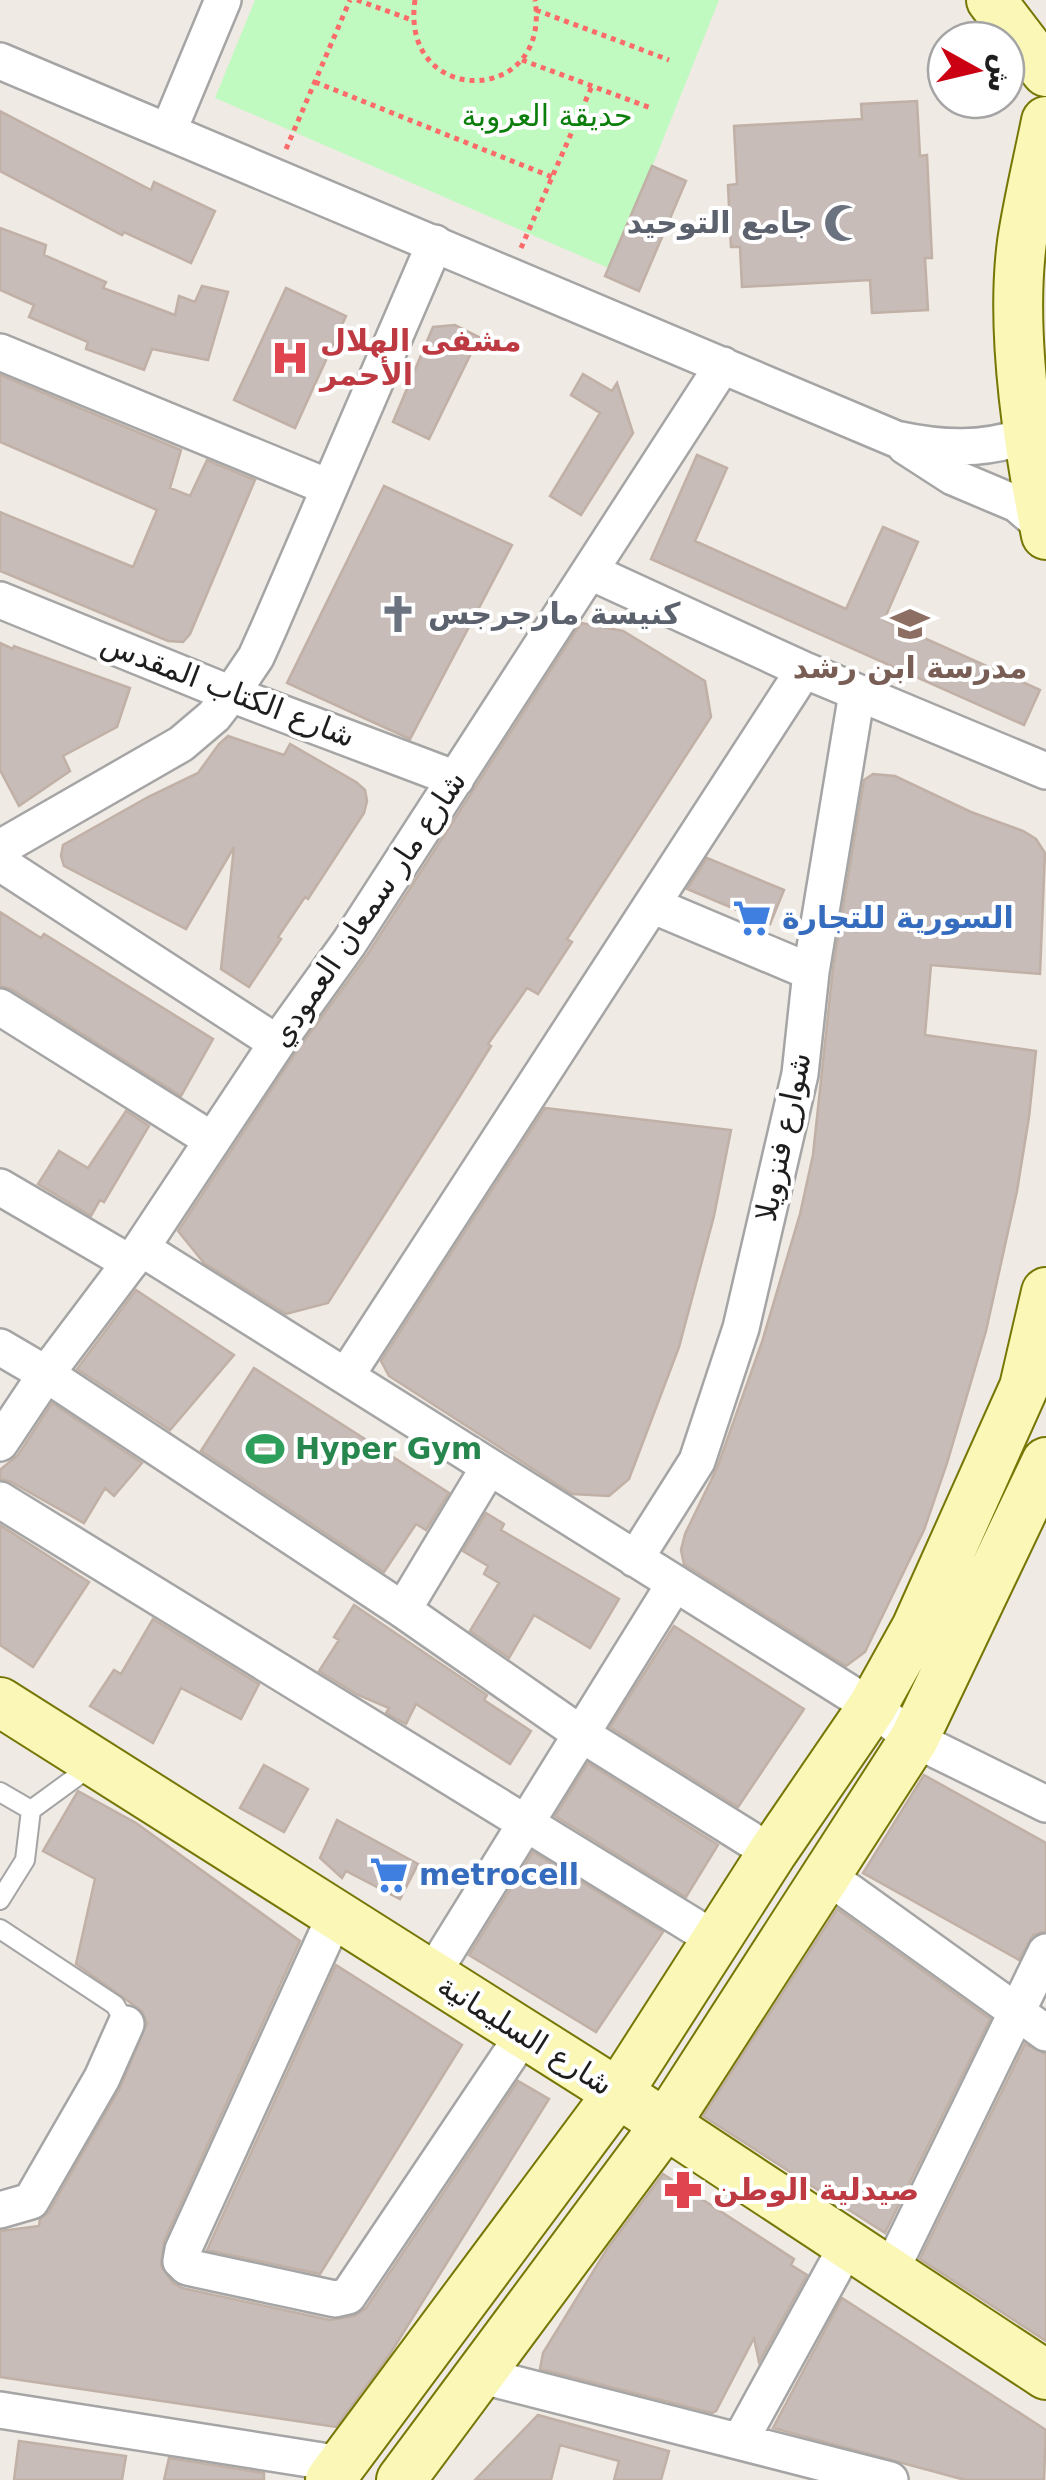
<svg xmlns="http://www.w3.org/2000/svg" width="1046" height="2480" font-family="'DejaVu Sans',Vazirmatn,sans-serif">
<rect width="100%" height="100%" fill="#efeae4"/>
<path fill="#c1fac1" d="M255,0h464l-108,269 -396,-171z"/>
<path fill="#c7bcb7" stroke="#c1b0a6" stroke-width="2.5" d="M917,101l3,55 7,-1 5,103h-7l3,52 -56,3 -2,-33 -128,7 -2,-40h-9l-3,-62 9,-1 -3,-58 128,-7 -1,-15z
M0,111l151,79 3,-8 61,29 -24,52 -67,-31 -2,3 -122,-64z
M652,166l34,15 -47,110 -34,-15z
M0,228l46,17 -2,10 62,27 -3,6 72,27 4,-19 16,6 7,-16 26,6 -20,68 -56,-11 -8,21 -58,-21 2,-7 -59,-25 5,-12 -34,-15z
M286,288l60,28 -51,112 -61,-28z
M455,325l24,12 -50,102 -36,-17 40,-95z
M583,374l29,17 5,-8 16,50 -52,82 -31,-19 50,-83 -29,-18z
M0,375l181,75 -11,38 20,8 17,-36 48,20 -65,154 -7,8 -15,-1 -168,-70v-59l133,55 24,-57 -157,-68z
M697,455l30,13 -32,73 151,68 37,-82 35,15 -34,78 156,70 -16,35 -373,-166z
M384,486l128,59 -102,194 -123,-56z
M581,623l42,8 82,50 6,36 -144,222 5,3 -34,52 -11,-6 -39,56 3,2 -33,53 -130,204 -42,11 -82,-51 -26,-32 116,-176 73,-100z
M0,643l13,6 1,-3 116,42 -13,39 -54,29 7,15 -51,35 -19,-36z
M228,736l56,19 6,-11 66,38 9,8 2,11 -3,12 -56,86 -3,-2 -27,40 3,2 -32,48 -28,-18 13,-122 -48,82 -122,-63 -3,-10 2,-11 85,-48 50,-24 21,-29z
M873,774l22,2 76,36 52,19 13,8 9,14 -5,121 -109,-9 -6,70 111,16 -7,66 -12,74 -31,140 -39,132 -23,67 -59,122 -19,14 -162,-102 -3,-14 4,-16 32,-66 45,-126 38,-128 13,-59 20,-187 31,-188z
M707,858l77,32 -14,34 -83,-35z
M0,912l41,26 3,-4 169,105 -32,57 -170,-107 -11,-3z
M545,1108l186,22 -17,86 -35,131 -50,132 -20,17 -37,-2 -183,-118 -8,-15z
M126,1111l23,15 -45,76 -4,-2 -9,16 -53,-32 21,-33 29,17z
M136,1290l98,65 -64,75 -93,-61z
M254,1368l195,125 -23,37 -10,-6 -32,48 -183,-121z
M52,1403l90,60 -28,33 -9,-8 -21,35 -73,-41 -11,-3v-9l18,-15z
M486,1513l18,11 -3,6 118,69 -29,49 -56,-33 -25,43 -39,-27 29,-48 -15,-9 4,-8 -25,-15z
M0,1525l89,57 -56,85 -33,-22z
M354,1605l133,90 -3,5 47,31 -21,33 -94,-60 -10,20 -20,-11 3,-5 -31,-13 -39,-24 20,-31 -5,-3z
M153,1619l106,65 -18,35 -60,-31 -28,55 -63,-37 24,-36 7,4z
M674,1626l130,83 -66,98 -128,-80z
M588,1763l130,82 -32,52 -131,-81z
M264,1765l44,24 -24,43 -44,-24z
M924,1775l122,68v88l-13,4 -14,25 -156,-87z
M78,1791l58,32 164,118 -136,300 -3,25 12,17 9,5 148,32 24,-4 12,-8 152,-227 31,18 -159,255 -54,73 -336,-50v-146l39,-5 1,-7 9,-7 71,-124 27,-65 -5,-12 -66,-47 19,-85 -52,-28z
M337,1820l81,44 -18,35 -54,-28 -4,7 -22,-20z
M533,1852l130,80 -67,100 -127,-77z
M837,1909l153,110 -105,214 -182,-117z
M336,1965l126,80 -142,229 -113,-24z
M1025,2044l21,10v287l-126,-82z
M663,2174l131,85 -3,6 16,10 -48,87 -5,-24 -38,73 -4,2 -172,-44 3,-16 64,-104z
M842,2298l204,132 -2,50h-79l-192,-52z
M538,2415l131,36 -8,29h-47l5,-19 -59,-16 -9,35h-76z
M19,2441l107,15 -4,24h-108z
M169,2458l95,15v7h-100z"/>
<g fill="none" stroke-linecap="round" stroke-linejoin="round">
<g stroke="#a5a5a5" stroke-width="22">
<path id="lane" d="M0,1792l31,18 63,-46
M0,1900l25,-40 6,-50
M0,1929l115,76 11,19"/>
</g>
<g stroke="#a5a5a5" stroke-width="40">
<path id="street" d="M0,61l896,378c47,10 86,12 132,-4
M168,132l55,-132
M0,352l328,135
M905,446l48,31 64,27 28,24
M591,572l213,98 242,101
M0,600l231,94 225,85
M0,848l181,-104 33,-28 17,-22 25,-37 13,-29 166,-385
M0,863l277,180
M652,905l159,67
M0,1007l212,133
M0,1187l130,76
M141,1248l731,459 42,32 132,65
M0,1347l46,27 357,236 178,124 191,119
M346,1376l458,-706
M0,1443l46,-69 95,-126 136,-205 72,-100 374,-578
M0,1500l716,440
M635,1559l62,-98 44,-133 59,-254 11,-102 46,-279
M403,1610l86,-143
M826,1875l220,158
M335,1916l-152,334 -2,11 6,6 148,32 13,-3 176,-262
M431,1976l244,-393
M0,2210l31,-9 71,-123 24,-54
M890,2272l156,-320
M479,2375l411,105
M0,2410l341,54
M740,2441l108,-197"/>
</g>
<g stroke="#757604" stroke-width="52">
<path id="secondary" d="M991,0l55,72
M1046,121c-8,40 -18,81 -24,121 -12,90 6,205 24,293
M0,1702l618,391 428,282
M330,2480l288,-387 154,-240 100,-146 44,-79 108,-241 22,-95
M401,2480l264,-355 249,-386 132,-277"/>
</g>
<path stroke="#fb6b6a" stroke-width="5" stroke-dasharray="5 5" stroke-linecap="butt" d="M357,0l55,20
M415,0c-16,108 137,107 120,0
M536,10l133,50
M522,60l129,48
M315,82l237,95
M286,149l64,-149
M521,248l71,-162"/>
<use href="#lane" stroke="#fff" stroke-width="18"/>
<use href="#street" stroke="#fff" stroke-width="35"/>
<use href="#secondary" stroke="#faf7b7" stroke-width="48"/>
</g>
<defs>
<g id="mosque-bare" transform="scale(3)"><path d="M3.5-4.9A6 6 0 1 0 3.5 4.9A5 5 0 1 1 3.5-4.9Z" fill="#6b7280" stroke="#fff" stroke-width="2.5" paint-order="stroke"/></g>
<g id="hospital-bare" transform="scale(3)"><path d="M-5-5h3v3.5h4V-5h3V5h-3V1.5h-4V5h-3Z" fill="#e0444e" stroke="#fff" stroke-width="2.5" paint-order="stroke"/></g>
<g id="church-bare" transform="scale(3)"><path d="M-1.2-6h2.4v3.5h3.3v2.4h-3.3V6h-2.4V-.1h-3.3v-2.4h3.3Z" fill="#6b7280" stroke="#fff" stroke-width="2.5" paint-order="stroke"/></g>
<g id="school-bare" transform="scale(3)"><path d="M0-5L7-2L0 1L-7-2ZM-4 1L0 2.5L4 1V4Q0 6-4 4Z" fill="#8d6e63" stroke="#fff" stroke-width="2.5" paint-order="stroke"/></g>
<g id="supermarket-bare" transform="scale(3)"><path d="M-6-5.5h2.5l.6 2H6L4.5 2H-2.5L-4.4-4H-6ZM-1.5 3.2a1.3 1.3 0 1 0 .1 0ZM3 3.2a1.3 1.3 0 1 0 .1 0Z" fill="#3f7fe0" stroke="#fff" stroke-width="2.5" paint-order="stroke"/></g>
<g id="stadium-bare" transform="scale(3)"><path d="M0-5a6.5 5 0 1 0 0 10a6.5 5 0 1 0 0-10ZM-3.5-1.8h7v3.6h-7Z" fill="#2e9e5b" stroke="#fff" stroke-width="2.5" paint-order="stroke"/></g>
<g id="pharmacy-bare" transform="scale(3)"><path d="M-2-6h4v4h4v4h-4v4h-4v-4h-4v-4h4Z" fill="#e0444e" stroke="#fff" stroke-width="2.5" paint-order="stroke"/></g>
</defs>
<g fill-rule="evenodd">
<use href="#mosque-bare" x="843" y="223"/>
<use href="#hospital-bare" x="290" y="358"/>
<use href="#church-bare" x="398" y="614"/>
<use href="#school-bare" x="910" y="624"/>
<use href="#supermarket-bare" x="752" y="918"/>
<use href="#stadium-bare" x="265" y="1449"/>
<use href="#supermarket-bare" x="389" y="1875"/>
<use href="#pharmacy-bare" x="683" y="2190"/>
</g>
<g text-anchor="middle" stroke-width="8" stroke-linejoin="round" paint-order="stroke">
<g font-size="30" fill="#0c7e0b" stroke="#fff">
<text x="547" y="126">حديقة العروبة</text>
</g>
<g font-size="30" font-weight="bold" fill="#5b616d" stroke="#fff" text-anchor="end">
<text x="813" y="233">جامع التوحيد</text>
<text x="428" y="624" text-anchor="start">كنيسة مارجرجس</text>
</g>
<g font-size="30" font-weight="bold" fill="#be3a42" stroke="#fff" text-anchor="start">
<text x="320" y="351">مشفى الهلال<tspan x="320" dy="34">الأحمر</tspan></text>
<text x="713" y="2200">صيدلية الوطن</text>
</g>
<g font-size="30" font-weight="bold" fill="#785e54" stroke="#fff">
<text x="910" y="678">مدرسة ابن رشد</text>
</g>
<g font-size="30" fill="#1e1e1e" stroke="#fff">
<text transform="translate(228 690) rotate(21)" y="10">شارع الكتاب المقدس</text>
<text transform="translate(368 909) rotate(-56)" y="10">شارع مار سمعان العمودي</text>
<text transform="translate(783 1137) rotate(-78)" y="10">شوارع فنزويلا</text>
<text transform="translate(525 2035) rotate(32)" y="10">شارع السليمانية</text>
</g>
<g font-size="30" font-weight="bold" fill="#366cbe" stroke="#fff" text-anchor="start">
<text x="782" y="928">السورية للتجارة</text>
<text x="419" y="1885">metrocell</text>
</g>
<g font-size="30" font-weight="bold" fill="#27864d" stroke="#fff" text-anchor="start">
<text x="295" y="1459">Hyper Gym</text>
</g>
</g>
<g transform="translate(976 70) rotate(98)"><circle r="48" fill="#ffffff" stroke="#a5a5a5" stroke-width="2.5"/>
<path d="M0-8L18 38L0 25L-18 38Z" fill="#cc0013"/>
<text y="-15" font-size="28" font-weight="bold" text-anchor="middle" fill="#1e1e1e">ش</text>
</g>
</svg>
